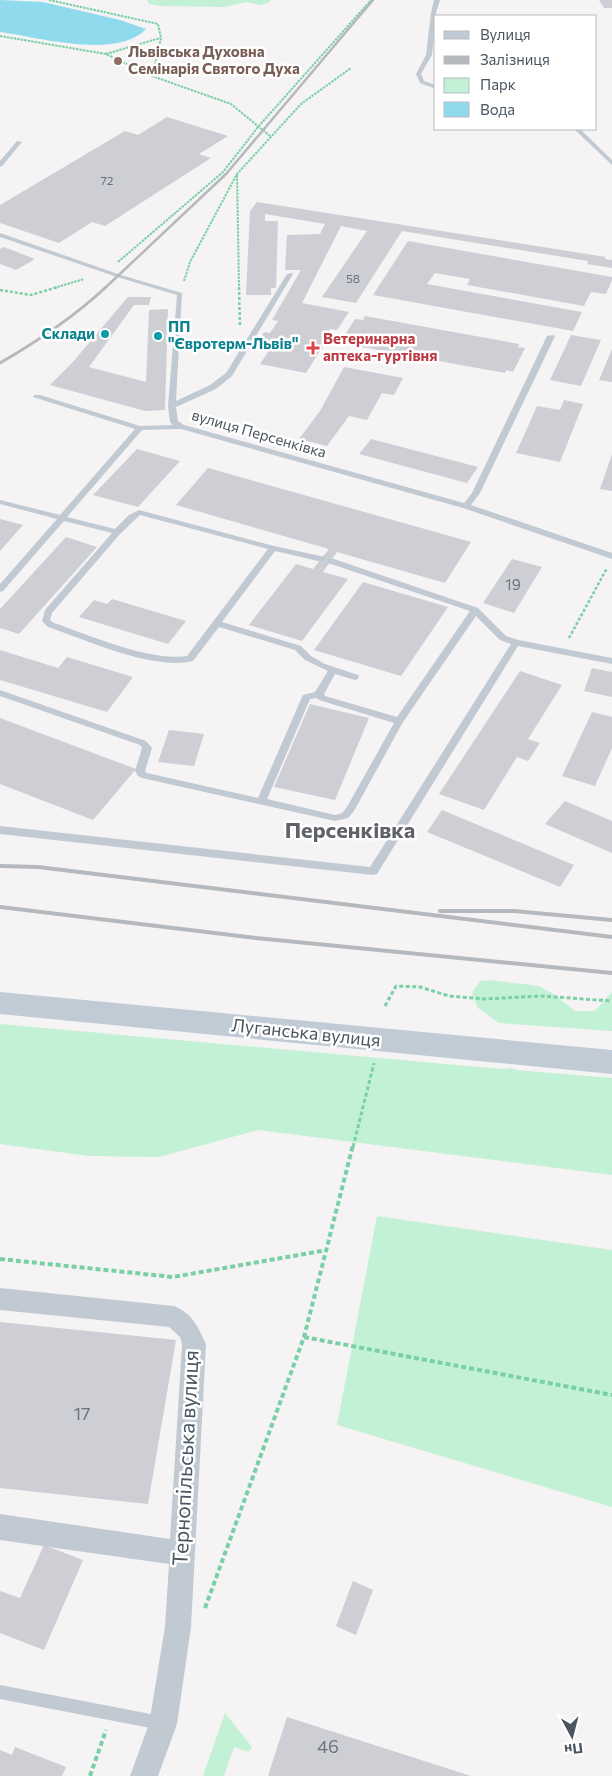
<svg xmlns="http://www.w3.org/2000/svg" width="612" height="1776" font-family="Commissioner,sans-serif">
<rect width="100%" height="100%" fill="#f5f3f3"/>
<path fill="#c3f1d5" d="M147,0h124l-3,3 -8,2 -14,-3 -21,5 -64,-1 -12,-2z
M490,980l49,6 16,9 20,16h20l17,-19v39l-113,-8 -21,-15 -6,-15 8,-12z
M0,1024l501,45 11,-1 4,2 96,8v97l-354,-45 -99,27 -70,-1 -89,-12z
M377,1216l235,34v257l-275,-82z
M225,1713l27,34 -3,5 -15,-5 -10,29h-21z"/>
<path fill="#90daee" d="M0,0l43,2 77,18 26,9c-29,31 -109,8 -146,3z"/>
<path fill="#cdcfd5" d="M599,0h13v8h-8z
M167,117l61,19 -29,18 12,4 -106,68 -13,-4 -33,21 -59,-20v-18l125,-74 13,4z
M257,202l349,55 -1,2 7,1v8l-25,-4 1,-3 -186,-30 -46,72 -34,-6 45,-66 -26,-5 -39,77 47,9 -12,18 -7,-1 -8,14h3l-19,30 -46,-9 12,-18 -15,-3 7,-11 6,1 8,-12 -6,-1 29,-50h-16l2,-35 33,-1 5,-10 -60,-10v7h13l-2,67h-5v7h-25l4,-84z
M408,241l204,36v3l-6,14 -15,-2 -7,14 -117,-21 3,-6 -35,-6 -8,11 155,28 -9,19 -200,-36z
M4,247l31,12 -19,11 -16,-6v-15z
M128,297h23l-2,8h-15l-45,62 57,15 3,-72 19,-1 -3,101 -20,1 -95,-26 22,-22z
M365,316l154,28 -1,3 7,1 -12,24 -7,-2 -1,3 -154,-28 3,-5 -11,-2 12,-19 8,1z
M571,335l30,5 -20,46 -31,-6z
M612,349v33l-13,-2z
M344,367l59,11 -9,17 -12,-2 -15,27 -18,-4 -22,30 -28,-7 21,-28z
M564,400l19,4 -23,58 -44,-9 21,-47 23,4z
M371,439l107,28 -11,16 -108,-29z
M137,449l43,12 -42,46 -45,-12z
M612,454v37l-12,-2z
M208,468l263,74 -26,41 -108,-31 -14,20 25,7 -46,62 -53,-16 47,-61 17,5 16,-20 -153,-44z
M0,519l23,6 -23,26z
M66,537l31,10 -78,87 -19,-6v-19z
M512,559l30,8 -28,46 -31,-10z
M363,582l85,25 -47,69 -87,-26z
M112,599l74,22 -18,23 -89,-27 15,-17 13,4z
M0,650l58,18 9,-11 66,20 -26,35 -107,-32z
M592,668l20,4v25l-28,-6z
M520,671l42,14 -34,54 12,4 -12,18 -11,-4 -33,53 -45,-16z
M310,704l59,14 -34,82 -61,-13z
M592,712l20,5v31l-17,38 -33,-10z
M0,718l136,51 -43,51 -93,-36z
M169,730l35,4 -10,32 -36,-4z
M565,801l47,20v32l-67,-29z
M442,810l132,55 -14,22 -133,-55z
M0,1322l176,18 -28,164 -148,-16z
M44,1545l39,15 -39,90 -44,-17v-42l20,7z
M353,1581l20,9 -17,45 -20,-9z
M287,1717l184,59h-203z
M15,1747l51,20 -4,9h-62v-26l12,5z"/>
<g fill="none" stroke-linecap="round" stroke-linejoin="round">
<path stroke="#7ad0a6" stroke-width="2" stroke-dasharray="2.5 1" stroke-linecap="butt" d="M49,0l109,24 3,14 -9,38
M0,36l106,18 46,22 79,28 39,32
M106,54l54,-16
M237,175l2,113
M118,262l105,-90 35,-45 113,-127
M184,281l6,-19 47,-88 64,-70 50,-36
M54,288l30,-9"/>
<path stroke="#7ad0a6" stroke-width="2.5" stroke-dasharray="3 2" stroke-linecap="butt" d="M239,287l1,40
M0,290l31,5 27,-8
M569,638l38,-70"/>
<path stroke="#7ad0a6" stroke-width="3" stroke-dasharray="4 2.5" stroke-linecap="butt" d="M385,1006l11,-20 24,1 29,9 36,3 56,-3 71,5
M353,1147l21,-84"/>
<path stroke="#7ad0a6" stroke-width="4" stroke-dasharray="5 3" stroke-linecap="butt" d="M0,1259l173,18 154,-27
M304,1337l308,58
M205,1608l99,-271 49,-192
M90,1776l16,-46"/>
<path fill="#c1cad2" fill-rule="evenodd" d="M434,0h6l-4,13 -4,42 -11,19 3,7 12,4v4l-16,-6 -4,-9 10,-19 5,-42z
M574,129h6l32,31v5z
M17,141l5,1 -20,24 -2,1v-6z
M0,233l121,42 61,18 -6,108 34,-16 16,-12 61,-99 5,-1 1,1 -61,102 -16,13 -40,18 2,14 6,4 280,78 8,-10 75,-157 6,-1 2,1 -75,157 -9,12 141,48v6l-149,-51 -282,-79 -39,1 -75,87 48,12 14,-14 10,-5 135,36 51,11 1,2 -4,3 -47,-11 -53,71 79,24 10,10 14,8 33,11 1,2 -1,2 -3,1 -20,-6 -11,20 1,2 72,21 73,-106 -142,-48v-4h6l144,49 28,28 12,4 94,18v6l-94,-18 -141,228 -4,1 -373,-41v-8l370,41 141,-223 -11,-4 -24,-24 -73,106 -49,89 -6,7 -13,3 -193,-43 -4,-2 -3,-5 7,-23 -2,-3 -140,-49v-6l146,51 6,7 -7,23 2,2 111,25 44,-101 1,-2 12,-3 13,-21 -23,-11 -10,-10 -76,-23 -26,34c-39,10 -107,-21 -145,-34l-6,-6 3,-11 67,-77 -48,-12 -61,70 -3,1v-8l57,-65 -57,-15v-4l60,15 75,-86 -102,-32 1,-2h6l100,31 33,-1 -3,-3 -2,-16 9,-111 -60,-18 -117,-40zM140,515l128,34 -81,107c-40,5 -95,-20 -133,-33l-4,-3 2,-7 68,-79zM317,698l2,2 75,23 -47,84 -5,6 -7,2 -68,-16 43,-100z
M0,1685l161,31 5,2 2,5 -2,5 -5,2 -161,-31z"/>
<path fill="#c1cad2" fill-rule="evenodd" d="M0,1288l174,18c18,7 24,21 32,38l-15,283 -14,97 -19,52h-28l19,-52 16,-97 4,-63 -169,-24v-26l170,25 12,-195 -2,-7 -11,-10 -169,-17z"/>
<path fill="#c1cbd6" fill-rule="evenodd" d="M0,992l612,58v24l-612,-60z"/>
<path stroke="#b5b8bd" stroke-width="2.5" d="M105,288l121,-114 147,-174"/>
<path stroke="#b5b8bd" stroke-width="3" d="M0,363c38,-22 74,-46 106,-76"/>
<path stroke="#b5b8bd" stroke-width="4" d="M0,866l38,1 574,70
M0,907l256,31 356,35
M440,911h74l98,9"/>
</g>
<circle fill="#8d6e63" stroke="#fff" stroke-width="2" cx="118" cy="61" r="5"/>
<g fill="#0f9aa8" stroke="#fff" stroke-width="2">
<circle cx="105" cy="334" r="5"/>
<circle cx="158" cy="336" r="5"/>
</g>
<path fill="#e0444e" stroke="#fff" stroke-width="2" d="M310.5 340.5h5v5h5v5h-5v5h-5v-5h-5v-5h5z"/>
<g text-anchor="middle" stroke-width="5" stroke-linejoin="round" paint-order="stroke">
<g font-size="12" fill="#6b747e">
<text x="107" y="185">72</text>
<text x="353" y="283">58</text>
</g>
<g font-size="15" font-weight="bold" fill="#785e54" stroke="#fff" text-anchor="start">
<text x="128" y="57">Львівська Духовна<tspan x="128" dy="17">Семінарія Святого Духа</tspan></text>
</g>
<g font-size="15" font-weight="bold" fill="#0d838f" stroke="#fff" text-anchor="start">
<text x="168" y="332">ПП<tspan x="168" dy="17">"Євротерм-Львів"</tspan></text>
<text x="95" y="339" text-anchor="end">Склади</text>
</g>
<g font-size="15" font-weight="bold" fill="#be3a42" stroke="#fff" text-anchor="start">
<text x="323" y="344">Ветеринарна<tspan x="323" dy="17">аптека-гуртівня</tspan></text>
</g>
<g font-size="15" fill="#4a5661" stroke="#fff">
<text transform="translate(259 434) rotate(16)" y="5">вулиця Персенківка</text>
</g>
<g font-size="15" fill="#6b747e">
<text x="513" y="590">19</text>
</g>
<g font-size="18" fill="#4a5661" stroke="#fff">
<text transform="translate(306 1033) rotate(6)" y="6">Луганська вулиця</text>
</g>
<g font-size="18" fill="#6b747e">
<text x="82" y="1420">17</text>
<text x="328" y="1753">46</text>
</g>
<g font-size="21" fill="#4a5661" stroke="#fff">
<text transform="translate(186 1458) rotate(-87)" y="7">Тернопільська вулиця</text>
</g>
<g font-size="22" font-weight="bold" fill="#5f6368" stroke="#fff">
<text x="350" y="838">Персенківка</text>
</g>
</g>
<rect x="434" y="15" width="162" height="115" fill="#ffffff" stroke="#b7bbc0"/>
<rect x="444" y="31" width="25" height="8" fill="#c1cbd6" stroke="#b7bbc0"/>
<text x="480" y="40" font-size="15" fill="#4a5661">Вулиця</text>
<rect x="444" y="56" width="25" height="8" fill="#b5b8bd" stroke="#b7bbc0"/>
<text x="480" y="65" font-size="15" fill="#4a5661">Залізниця</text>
<rect x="444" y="78" width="25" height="15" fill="#c3f1d5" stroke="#b7bbc0"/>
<text x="480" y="90" font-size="15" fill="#4a5661">Парк</text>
<rect x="444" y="102" width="25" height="15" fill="#90daee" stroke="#b7bbc0"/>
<text x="480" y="115" font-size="15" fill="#4a5661">Вода</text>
<g transform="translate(572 1736) rotate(173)" stroke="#ffffff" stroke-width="4" paint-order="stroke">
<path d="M0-4L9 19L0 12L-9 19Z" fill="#4a5661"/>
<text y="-8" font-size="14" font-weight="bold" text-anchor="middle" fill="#4a5661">Пн</text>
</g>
</svg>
